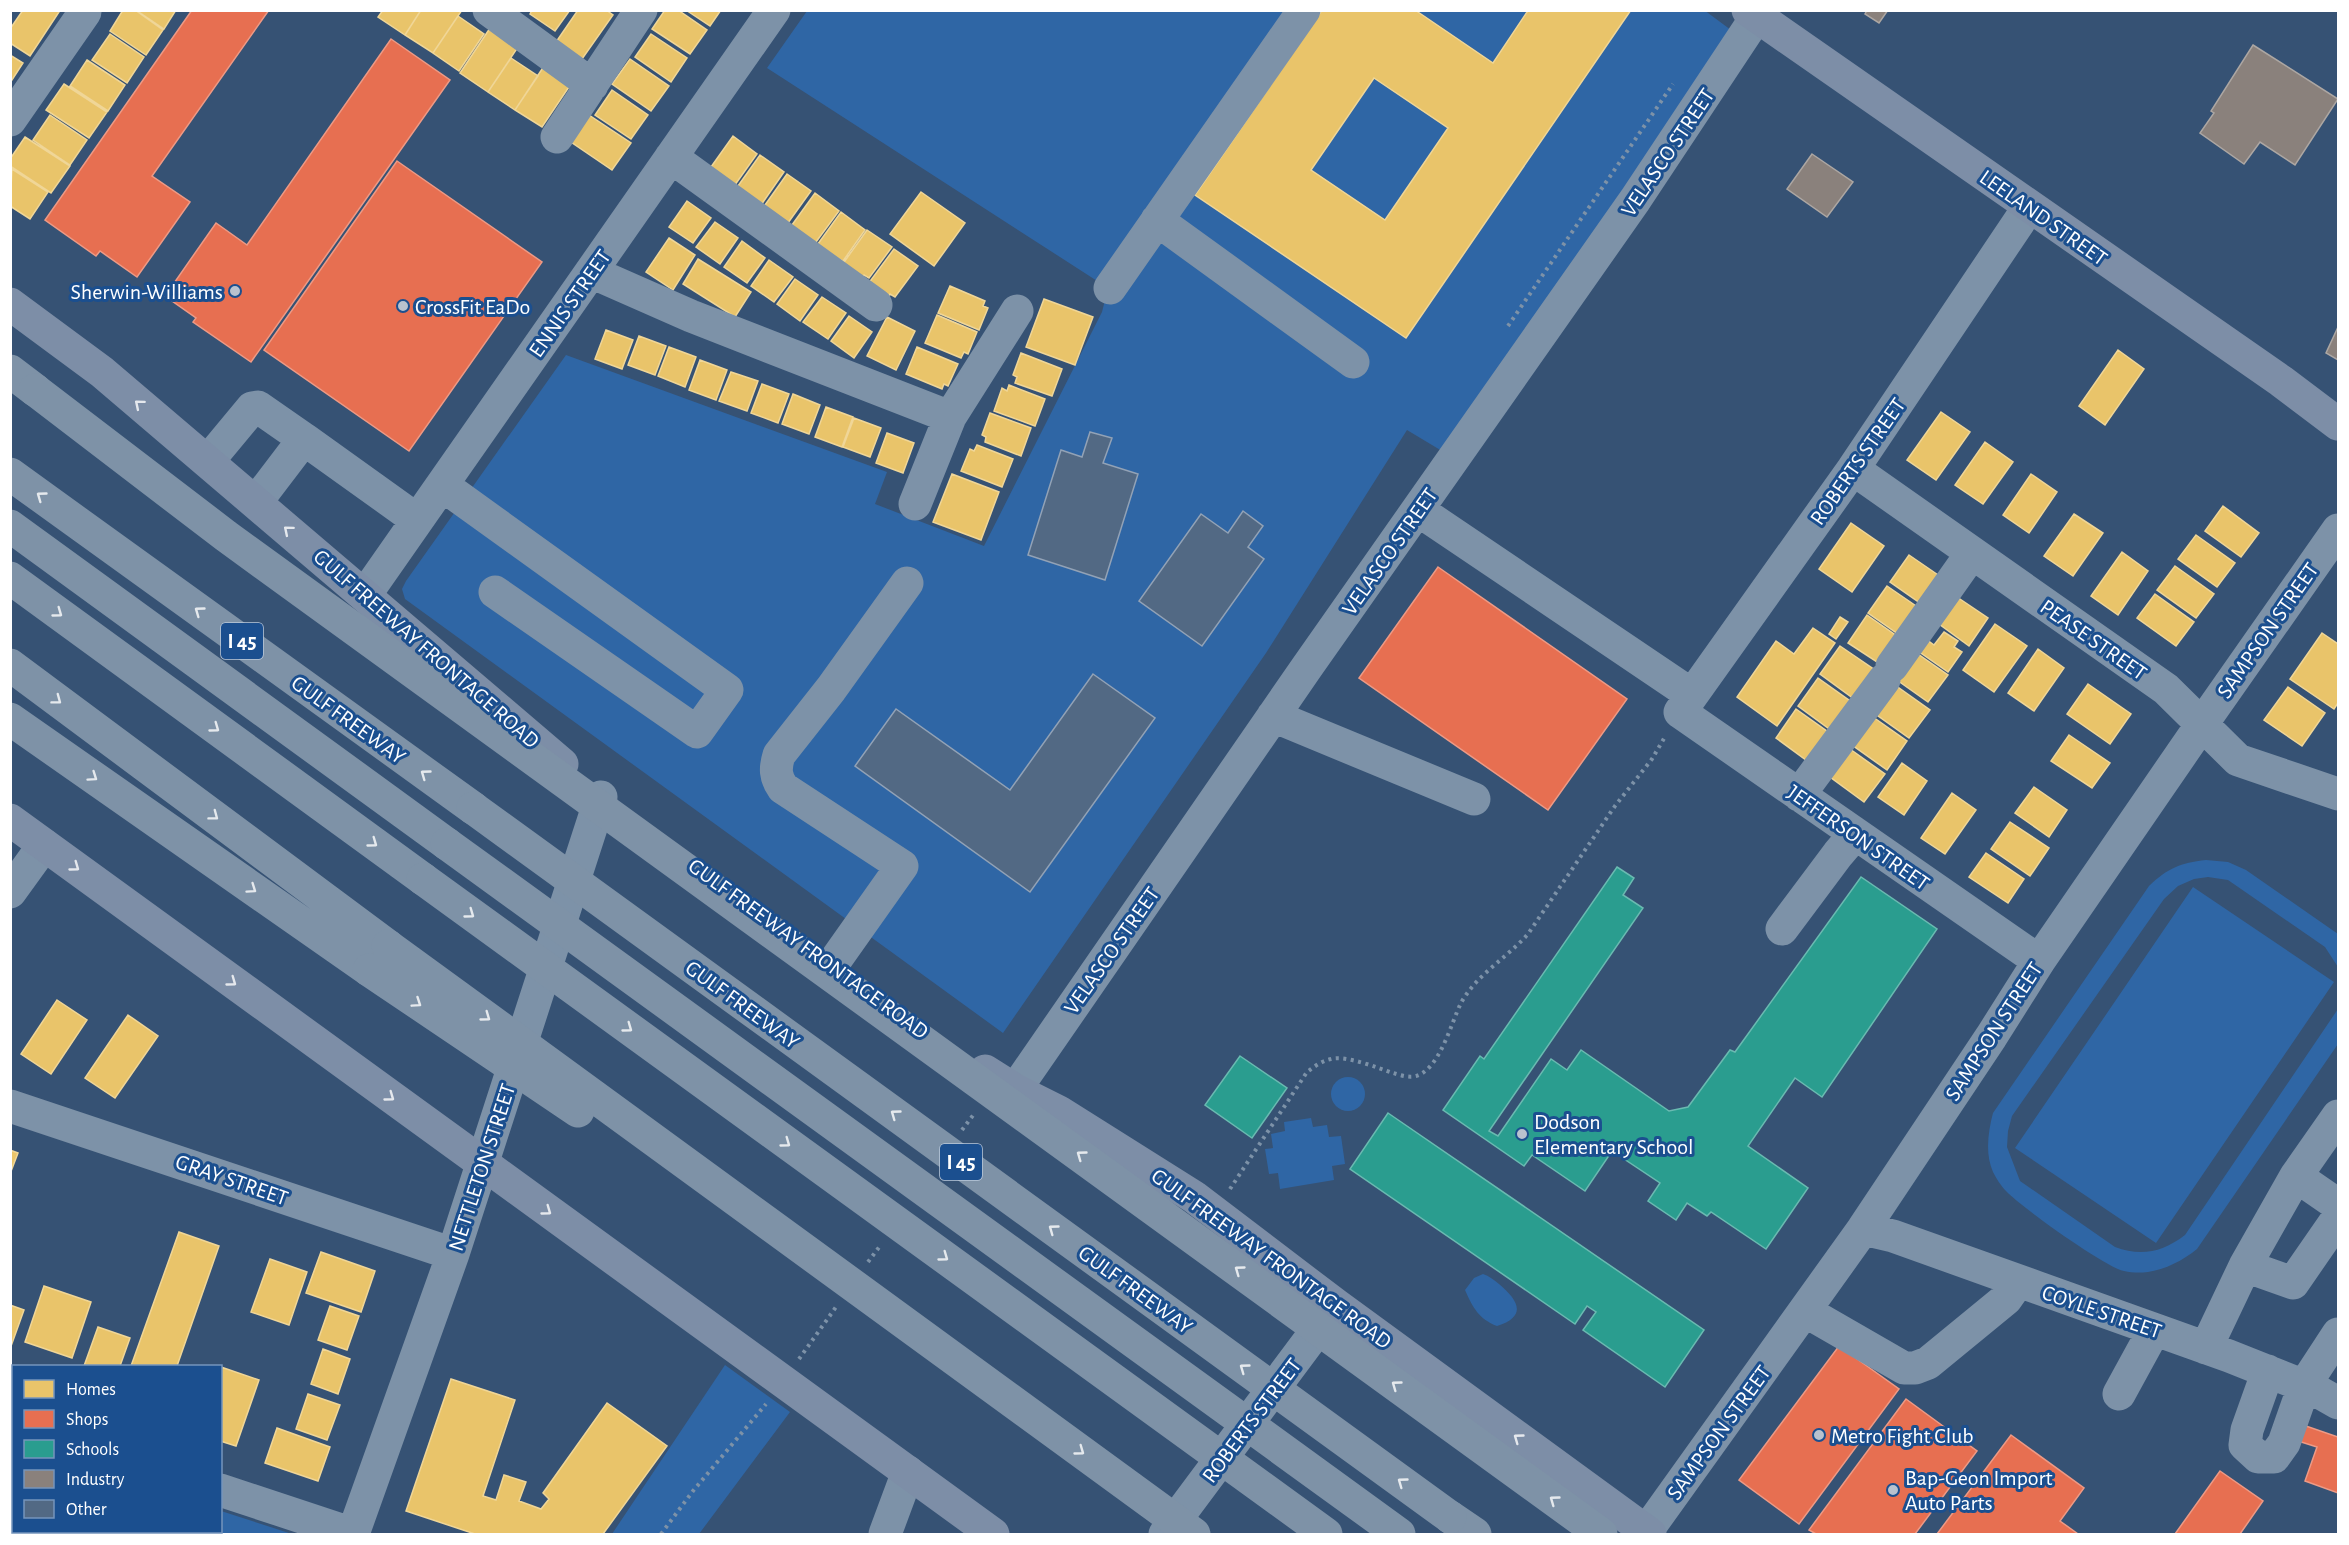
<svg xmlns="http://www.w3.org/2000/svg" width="2349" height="1545" font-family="'Alegreya Sans',sans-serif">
<rect width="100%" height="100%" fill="#365274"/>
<path fill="#2f66a5" d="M1704,10l27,20 -284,424 -40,-24 -141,223 -263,380 -598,-434 -3,-10 4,-8 160,-226 321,117 -12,32 109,42 118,-234 6,-24 -341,-220 40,-57z
M2206,860l22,2 18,8 92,64v33l-13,-20 -97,-67 -20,-3 -14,2 -16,7 -14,13 -152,217 -4,15 -1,16 13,34 95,66c26,10 48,5 70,-12l153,-226v35l-141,205c-20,16 -46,28 -73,22 -19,-4 -103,-64 -118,-80 -5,-5 -10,-13 -13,-19 -8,-18 -5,-40 0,-59l156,-227c19,-18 31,-23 57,-26z
M2193,887l141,95 -178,261 -141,-95z
M1331 1094a17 17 0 1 1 34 0a17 17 0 1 1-34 0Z
M1311,1118l2,9 14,-2 2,12 12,-1 4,28 -13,2 2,14 -54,9 -2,-16 -9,1 -4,-25 8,-1 -2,-14 14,-3 -1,-9z
M1483,1274c6,2 11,6 16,10 19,16 29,32 -2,42 -18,-7 -24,-18 -32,-36l9,-12z
M725,1365l65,47 -91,122h-87z
M221,1511l71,23h-100l1,-2h27z"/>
<path fill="#e9c46a" stroke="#f0d697" stroke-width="1.5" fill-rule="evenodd" d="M23,10h33l3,2 -29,44 -20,-13v-14z
M123,10h12l28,20 -17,25 -36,-24z
M136,10h40l-12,19z
M383,10h38l-16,25 -27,-18z
M421,10h41l-29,43 -28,-18z
M532,10h38l-15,21 -25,-17z
M578,10h28l7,5 -31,44 -26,-17z
M665,10h13l29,20 -17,24 -38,-25z
M686,10h35l-11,16z
M1322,10h98l-2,2 75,51 34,-51 -2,-2h106l-225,328 -211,-143zM1374,78l74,50 -63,92 -74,-50z
M458,16l26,18 -25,37 -26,-18z
M490,28l28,19 -30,45 -28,-19z
M110,34l34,23 -17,26 -35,-23z
M651,34l36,24 -16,24 -36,-25z
M10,55l13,8 -13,20z
M511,58l27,18 -23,34 -27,-18z
M630,59l39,27 -18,25 -39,-27z
M87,60l38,25 -17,26 -38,-25z
M544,66l27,18 -29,43 -27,-17z
M64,84l43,28 -18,26 -43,-28z
M612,90l36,25 -17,24 -36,-24z
M586,113l45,30 -19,27 -44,-30z
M50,115l37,25 -17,25 -37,-25z
M733,136l24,18 -25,35 -21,-22z
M25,137l45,29 -19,27 -41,-27v-7z
M760,155l24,17 -25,36 -21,-22z
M12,169l36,23 -18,27 -20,-13z
M787,174l24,17 -26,36 -20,-22z
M921,192l44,31 -31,43 -44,-32z
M815,193l24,18 -26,35 -21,-21z
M687,201l24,17 -18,25 -24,-16z
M841,212l24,18 -22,31 -28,-13z
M715,222l23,16 -18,26 -24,-17z
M867,230l25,17 -23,31 -5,-3 -3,4 -19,-14z
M669,238l26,17 -22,35 -27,-18z
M742,241l23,17 -18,25 -23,-16z
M894,249l24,17 -23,31 -5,-3 -3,4 -19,-14z
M698,259l53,33 -16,25 -52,-33z
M769,260l24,17 -19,25 -23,-16z
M795,279l23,16 -18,26 -23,-17z
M950,286l35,15 -2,5 5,2 -9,22 -41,-17z
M822,297l24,16 -18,26 -25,-17z
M1044,299l49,18 -18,48 -49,-18z
M937,315l40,17 -9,22 -4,-2 -3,6 -36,-15z
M849,316l23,16 -18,26 -23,-17z
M887,317l28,14 -19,39 -29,-14z
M606,330l27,10 -11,29 -27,-10z
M639,336l27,10 -11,29 -27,-10z
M669,347l27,10 -11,30 -27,-11z
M917,347l41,17 -10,22 -4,-2 -2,5 -36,-15z
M2118,350l26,19 -39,56 -26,-19z
M1021,353l41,16 -10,27 -37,-13 2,-6 -4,-2z
M700,360l27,10 -11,30 -27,-10z
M731,372l27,9 -11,30 -28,-10z
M762,384l27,10 -11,29 -27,-10z
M1009,385l36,14 -10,27 -41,-15 8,-23 5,3z
M793,394l27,11 -11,29 -27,-10z
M826,407l27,10 -11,30 -27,-10z
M1941,412l29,20 -34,48 -29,-20z
M990,413l41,15 -10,28 -36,-14 1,-5 -4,-2z
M854,418l27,10 -11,29 -27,-10z
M887,433l27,10 -11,30 -27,-10z
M1985,442l28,20 -30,42 -28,-19z
M977,445l36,14 -11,28 -41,-16 9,-22 4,2z
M952,474l47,18 -18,48 -48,-18z
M2031,474l26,18 -28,41 -26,-18z
M2223,506l36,27 -18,24 -36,-26z
M2074,514l29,19 -30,43 -29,-20z
M1851,523l33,23 -32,46 -33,-23z
M2196,535l39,28 -18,24 -39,-28z
M2122,552l26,19 -30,44 -27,-19z
M1909,555l35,24 -24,24 -30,-21z
M2175,566l39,28 -18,24 -39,-28z
M1887,586l35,24 -24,24 -30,-21z
M2155,594l39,28 -18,24 -39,-28z
M1954,595l34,23 -19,28 -30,-22z
M1867,615l30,21 -14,30 -35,-23z
M1840,617l8,5 -12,17 -7,-5z
M1995,624l32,22 -33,46 -31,-22z
M1813,628l22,15 -58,83 -40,-29 39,-56 18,13z
M1944,632l14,9 -4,6 8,5 -14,20 -30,-21 8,-12 8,6z
M2322,633l16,11v59l-4,6 -44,-30z
M1840,646l35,24 -21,29 -34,-25z
M2038,649l26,19 -30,43 -26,-18z
M1918,654l30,21 -20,27 -34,-24z
M1818,678l35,25 -21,28 -34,-25z
M2088,684l43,30 -21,30 -43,-30z
M1895,685l35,25 -21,28 -35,-25z
M2288,687l37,26 -23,33 -38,-26z
M1796,709l35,25 -21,29 -34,-25z
M1873,717l34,24 -20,29 -35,-25z
M2069,735l41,28 -18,25 -41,-27z
M1850,749l35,25 -21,28 -34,-25z
M1902,763l25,18 -23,34 -26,-18z
M2034,787l33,23 -18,27 -34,-24z
M1952,793l24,17 -31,44 -24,-16z
M2010,822l39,26 -19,28 -39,-27z
M1986,853l38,26 -16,24 -39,-26z
M57,1000l30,20 -36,54 -30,-20z
M128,1015l30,21 -43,62 -30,-20z
M10,1150l8,3 -8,21z
M179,1232l40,14 -42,120h-46z
M321,1252l54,19 -14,41 -55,-19z
M270,1259l37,13 -18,53 -38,-13z
M44,1286l47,16 -19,56 -47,-16z
M10,1305l14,5 -14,39z
M330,1306l29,10 -12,34 -29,-10z
M98,1327l32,11 -10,28h-36z
M323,1349l27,10 -12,35 -27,-10z
M221,1367l38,13 -23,66 -16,-5z
M451,1379l64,21 -32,96 13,4 8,-25 22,7 -7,19 22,8 8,-10 -6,-6 64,-90 60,43 -64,88h-128l-69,-23z
M308,1394l32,11 -13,35 -31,-11z
M277,1428l53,19 -12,34 -53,-18z
M10,1465l4,1v45l-4,9z
M78,1532h39l-1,2h-39z"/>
<path fill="#e76f51" stroke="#ee9a85" stroke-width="1.5" d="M192,10h77l-117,166 38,26 -53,75 -37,-26 -4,5 -51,-36z
M391,39l59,41 -199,282 -58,-40 3,-4 -31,-22 51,-73 31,22z
M397,161l145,101 -133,189 -145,-101z
M1438,567l189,132 -79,111 -189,-132z
M1839,1346l60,43 -100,135 -60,-44z
M1906,1399l71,52 -62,83h-99l-7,-4z
M2303,1425l35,12v56l-33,-12 12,-34 -19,-6z
M2011,1435l73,53 -24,33 18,13h-141z
M2220,1471l43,30 -23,33h-65z"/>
<path fill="#2a9d8f" stroke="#6abab1" stroke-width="1.5" d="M1617,867l17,11 -11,17 20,13 -154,223 9,5 53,-77 16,11 14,-20 88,61 19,-4 42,-57 5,2 126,-175 76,52 -115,168 -27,-19 -47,68 60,42 -42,61 -55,-37 -4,4 -20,-13 -11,17 -28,-19 12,-18 -48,-32 -27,40 -53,-36 -8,11 -81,-56 37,-54 4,3z
M1240,1056l47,32 -35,50 -47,-33z
M1388,1113l316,217 -39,57 -82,-57 13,-18 -9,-6 -12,18 -225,-155z"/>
<path fill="#8a817c" stroke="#ada7a3" stroke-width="1.5" d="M1867,10h21l-9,13 -14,-9z
M2253,45l85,54 -43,66 -35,-23 -16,22 -44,-31 14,-20 -3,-2z
M1812,154l41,28 -26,35 -40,-28z
M2338,327v33l-12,-7z"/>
<path fill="#526984" stroke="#92a2b6" stroke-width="1.5" d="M1090,432l22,6 -9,25 35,11 -33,106 -77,-25 33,-105 21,7z
M1243,511l20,15 -15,21 16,12 -62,87 -63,-45 62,-87 27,19z
M1093,674l62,44 -125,174 -175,-126 41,-57 114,81z"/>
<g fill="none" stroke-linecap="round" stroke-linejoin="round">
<path stroke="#7d92a8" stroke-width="4" stroke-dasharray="3 4.5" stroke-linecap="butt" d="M1508,326l165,-242
M962,1130l12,-16
M1230,1189l77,-117c7,-5 14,-11 24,-13 15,-4 47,9 62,14 7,2 15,5 23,3 24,-7 35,-53 45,-73 16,-29 46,-45 67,-69l87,-128 37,-47 14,-24
M868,1262l12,-16
M799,1359l37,-52
M10,1457l3,-9
M661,1534l32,-43 73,-87"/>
<path stroke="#7d92a8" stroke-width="33" d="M489,10l103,75
M10,120l75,-108 -2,-2
M557,137l84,-127
M671,157l205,148
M2029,207l-176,262 -173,243 359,249
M1157,220l196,142
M591,272l100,44 259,101 67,-106
M1110,288l194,-278
M304,439l113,81
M208,461l44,-53 6,-1 46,32 -48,63
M1853,469l313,220 72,71 100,34
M442,485l285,205 -30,42 -202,-140
M915,504l35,-87
M1418,510l274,185
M365,595l409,-585
M1892,666l80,-113
M1273,716l201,83
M1799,795l85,-115
M10,892l34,-47
M1782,929l56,-75 17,-20
M832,965l70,-99 -119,-78c-8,-11 -8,-20 -4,-33l52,-66 76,-106
M1015,1090l292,-423 328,-467 126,-190
M10,1106l443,148
M2296,1176l42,29
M1863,1229l30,7 336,120 88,35 21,12
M2245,1266l48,17 45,-65
M1805,1311l99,57h11l13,-5 78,-64 12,-17
M2206,1348l39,-82 51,-90 42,-60
M2268,1371l-21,59 -2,15 13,12h16l10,-14 20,-57 34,-52
M2119,1394l35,-64
M10,1418l4,1
M220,1490l133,44
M1646,1532l217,-303 128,-192 48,-76 163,-237 136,-194
M353,1534l100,-280 148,-457
M885,1534l23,-62
M1165,1534l170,-228"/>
<path stroke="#7d8ea7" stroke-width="33" d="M1748,10l533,371 57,43
M10,304l92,68 460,392
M10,820l983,714
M985,1071l30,19 44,22 135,85 142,108 314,229"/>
<path stroke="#7e92a7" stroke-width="33" d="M10,371l25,19
M10,474l463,334
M10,526l437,318
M10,578l413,301
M10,665l378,281
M10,719l359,251
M1450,1517l25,17"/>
<path stroke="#7e92a7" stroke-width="33" d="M35,390l191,146 1375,998
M473,808l977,709
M447,844l952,690
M423,879l903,655
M388,946l806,588
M369,970l209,141"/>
</g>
<defs><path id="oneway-chevron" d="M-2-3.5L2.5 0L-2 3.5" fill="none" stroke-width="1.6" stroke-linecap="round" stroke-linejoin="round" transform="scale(1.5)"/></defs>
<g stroke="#e5e8ed">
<use href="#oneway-chevron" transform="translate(139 404) rotate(-140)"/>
<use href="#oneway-chevron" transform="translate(288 530) rotate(-140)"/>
<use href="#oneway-chevron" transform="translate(75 867) rotate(36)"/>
<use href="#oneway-chevron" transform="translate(232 982) rotate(36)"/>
<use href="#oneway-chevron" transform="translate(390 1097) rotate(36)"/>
<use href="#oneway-chevron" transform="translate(547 1211) rotate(36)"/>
<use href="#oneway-chevron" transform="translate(1518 1438) rotate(-144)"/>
</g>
<g stroke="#e5e9ed">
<use href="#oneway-chevron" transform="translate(41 496) rotate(-144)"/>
<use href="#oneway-chevron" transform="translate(199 611) rotate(-144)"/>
<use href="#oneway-chevron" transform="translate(58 613) rotate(36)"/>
<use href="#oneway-chevron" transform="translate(57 700) rotate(37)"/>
<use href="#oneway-chevron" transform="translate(215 728) rotate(36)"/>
<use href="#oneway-chevron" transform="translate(425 774) rotate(-144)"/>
<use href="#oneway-chevron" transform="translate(93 777) rotate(35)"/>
<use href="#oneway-chevron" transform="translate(214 816) rotate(37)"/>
<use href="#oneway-chevron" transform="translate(373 843) rotate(36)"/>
<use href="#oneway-chevron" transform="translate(252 889) rotate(35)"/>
<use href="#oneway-chevron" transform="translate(470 914) rotate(36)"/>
<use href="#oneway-chevron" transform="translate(417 1003) rotate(34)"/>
<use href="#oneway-chevron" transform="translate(486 1017) rotate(36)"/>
<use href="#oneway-chevron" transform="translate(628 1028) rotate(36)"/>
<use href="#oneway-chevron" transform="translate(895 1114) rotate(-144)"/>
<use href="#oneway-chevron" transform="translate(786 1143) rotate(36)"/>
<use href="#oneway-chevron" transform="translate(1081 1155) rotate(-144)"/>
<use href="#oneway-chevron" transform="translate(1053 1229) rotate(-144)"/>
<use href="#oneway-chevron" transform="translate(944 1257) rotate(36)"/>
<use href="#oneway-chevron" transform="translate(1239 1270) rotate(-144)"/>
<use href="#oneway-chevron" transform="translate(1244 1368) rotate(-144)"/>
<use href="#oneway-chevron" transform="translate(1396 1385) rotate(-144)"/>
<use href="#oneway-chevron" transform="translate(1080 1451) rotate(36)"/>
<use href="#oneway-chevron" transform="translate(1402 1482) rotate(-144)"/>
<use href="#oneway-chevron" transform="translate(1554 1500) rotate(-144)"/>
</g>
<g fill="#b9c2ce" stroke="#1b4f8f" stroke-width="2">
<circle cx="235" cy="291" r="6"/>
<circle cx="403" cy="306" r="6"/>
<circle cx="1522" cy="1134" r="6"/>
<circle cx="1819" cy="1435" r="6"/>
<circle cx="1893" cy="1490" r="6"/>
</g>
<g text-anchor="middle" stroke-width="6" stroke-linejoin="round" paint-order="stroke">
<g fill="#1b4f8f" stroke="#bbcadd" stroke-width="1.5">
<rect x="221" y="623" width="42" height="36" rx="4.5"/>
<rect x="940" y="1144" width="42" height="36" rx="4.5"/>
</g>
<g font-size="21" font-weight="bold" fill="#fff">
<text x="242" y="648">I 45</text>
<text x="961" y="1169">I 45</text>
</g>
<g font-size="22" fill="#fff" stroke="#1b4f8f">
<text transform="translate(1667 152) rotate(-56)" y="8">VELASCO STREET</text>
<text transform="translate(2044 217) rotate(35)" y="8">LEELAND STREET</text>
<text transform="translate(569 303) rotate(-55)" y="8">ENNIS STREET</text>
<text transform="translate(1857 461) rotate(-55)" y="8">ROBERTS STREET</text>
<text transform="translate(1389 551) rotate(-55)" y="8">VELASCO STREET</text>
<text transform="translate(2267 630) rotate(-55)" y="8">SAMPSON STREET</text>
<text transform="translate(2094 639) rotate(35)" y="8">PEASE STREET</text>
<text transform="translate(427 648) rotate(41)" y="8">GULF FREEWAY FRONTAGE ROAD</text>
<text transform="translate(349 719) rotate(36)" y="8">GULF FREEWAY</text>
<text transform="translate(1859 837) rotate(35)" y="8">JEFFERSON STREET</text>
<text transform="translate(809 948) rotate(36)" y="8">GULF FREEWAY FRONTAGE ROAD</text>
<text transform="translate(1111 950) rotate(-55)" y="8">VELASCO STREET</text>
<text transform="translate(743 1004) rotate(36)" y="8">GULF FREEWAY</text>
<text transform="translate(1993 1031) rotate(-57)" y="8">SAMPSON STREET</text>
<text transform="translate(481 1167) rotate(-72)" y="8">NETTLETON STREET</text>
<text transform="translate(232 1179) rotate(19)" y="8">GRAY STREET</text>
<text transform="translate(1272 1258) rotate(36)" y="8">GULF FREEWAY FRONTAGE ROAD</text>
<text transform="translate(1136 1289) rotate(36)" y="8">GULF FREEWAY</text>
<text transform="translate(2102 1311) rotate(19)" y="8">COYLE STREET</text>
<text transform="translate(1251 1420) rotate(-53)" y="8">ROBERTS STREET</text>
<text transform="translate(1718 1432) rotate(-54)" y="8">SAMPSON STREET</text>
</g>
<g font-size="22" fill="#fff" stroke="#1b4f8f" text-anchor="start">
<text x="223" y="299" text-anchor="end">Sherwin-Williams</text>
<text x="415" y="314">CrossFit EaDo</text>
<text x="1534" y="1129">Dodson<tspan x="1534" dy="25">Elementary School</tspan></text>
<text x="1831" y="1443">Metro Fight Club</text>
<text x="1905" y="1485">Bap-Geon Import<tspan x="1905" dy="25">Auto Parts</tspan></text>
</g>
</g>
<rect width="2349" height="1545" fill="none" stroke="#ffffff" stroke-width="24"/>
<rect x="12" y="1365" width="210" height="168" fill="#1b4f8f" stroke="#7695bc" stroke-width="1.5"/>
<rect x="24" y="1380" width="30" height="18" fill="#e9c46a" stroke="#7695bc" stroke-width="1.5"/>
<text x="66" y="1395" font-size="18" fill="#ffffff">Homes</text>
<rect x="24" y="1410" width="30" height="18" fill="#e76f51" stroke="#7695bc" stroke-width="1.5"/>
<text x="66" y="1425" font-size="18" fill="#ffffff">Shops</text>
<rect x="24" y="1440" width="30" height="18" fill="#2a9d8f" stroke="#7695bc" stroke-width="1.5"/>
<text x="66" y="1455" font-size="18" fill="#ffffff">Schools</text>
<rect x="24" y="1470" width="30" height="18" fill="#8a817c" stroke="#7695bc" stroke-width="1.5"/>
<text x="66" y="1485" font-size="18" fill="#ffffff">Industry</text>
<rect x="24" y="1500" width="30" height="18" fill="#526984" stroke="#7695bc" stroke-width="1.5"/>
<text x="66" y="1515" font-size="18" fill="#ffffff">Other</text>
</svg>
